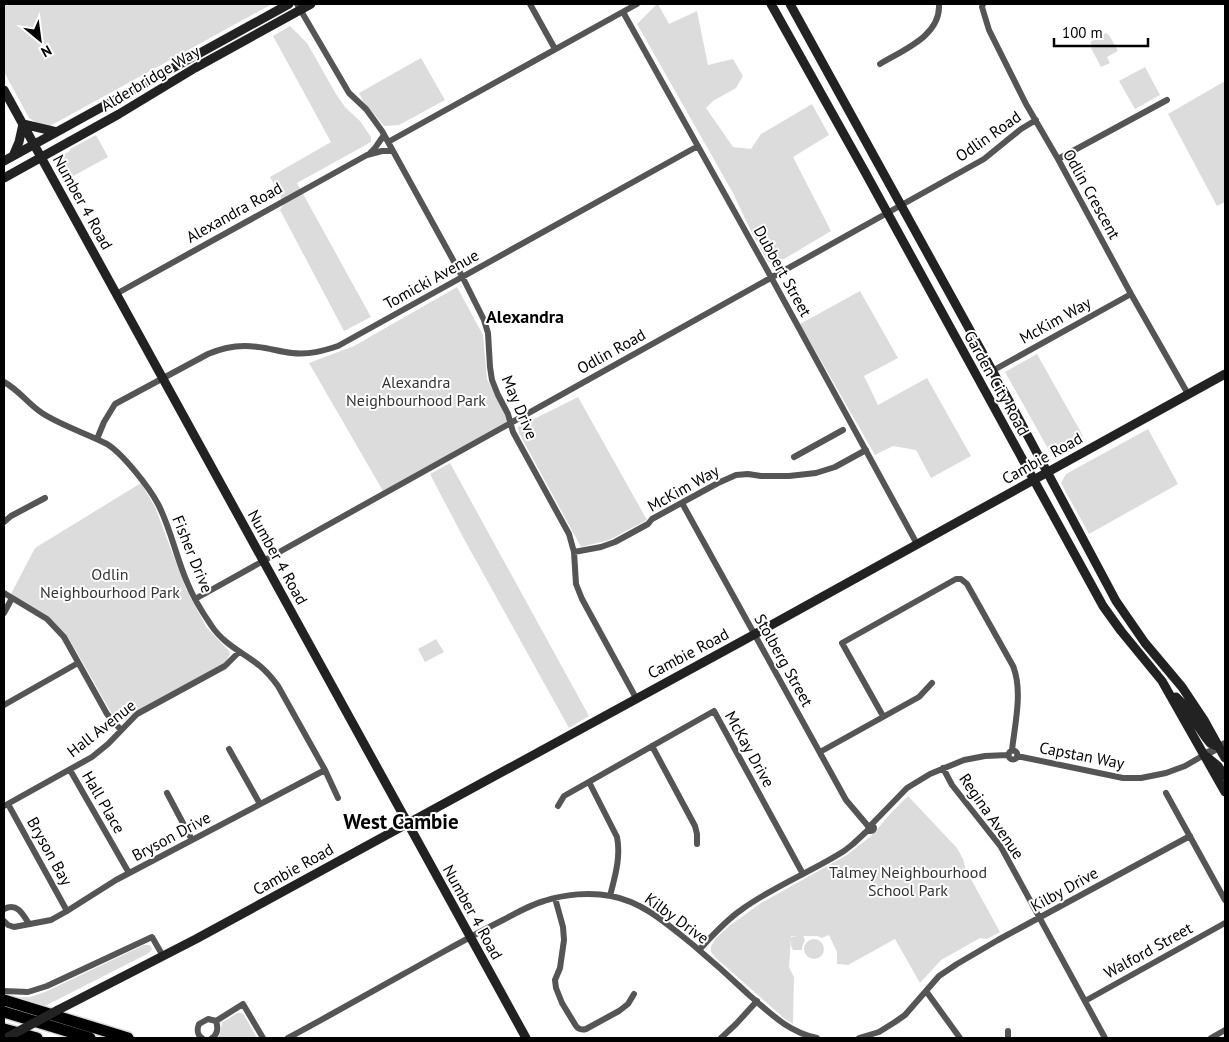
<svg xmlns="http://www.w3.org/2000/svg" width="1229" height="1042" font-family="'PT Sans',sans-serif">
<rect width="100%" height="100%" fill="#fff"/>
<path fill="#dcdcdc" d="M4,4h268l-222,122h-8l-13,-8 -25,-46z
M657,4h1l11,20 28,-13 11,54 25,-6 10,17 -7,12 -23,13 -7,7 27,39 18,2 10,-15 51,-30 17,31 -36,22 38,74 -47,28 -16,3 -19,-35 -16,-34 -96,-169z
M290,26l17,17 29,51 9,13 15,14 11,16v5l-74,41 74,134 -27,14 -64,-121 4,-7 -14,-26 61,-35 -58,-106z
M1106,33l3,2 9,16 -11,6 3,6 -9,4 -10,-19 2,-1 -3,-5z
M421,58l24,42 -46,25 -15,1 -21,-25 -4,-8z
M1145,67l15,28 -25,14 -16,-28z
M1225,81v121l-8,4 -49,-92z
M96,135l12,22 -42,23 -9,-16 1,-7 12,-6v-2z
M457,287l26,48 4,44 23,41 -127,71 -74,-128 45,-17z
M860,291l38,67 -34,18 14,29 49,-27 44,78 -40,22 -15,-28 -23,-4 -18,9 -75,-131z
M1037,354l46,82 -32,18 -46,-82z
M578,397l69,123 -38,20 -28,7 -62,-114 -1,-6z
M1148,429l30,55 -89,50 -28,-51 5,-9z
M450,463l139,253 -20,12 -105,-189 -34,-65z
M141,483l14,24 31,82 21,39 22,23 1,3 -5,9 -90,49 -12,10 -10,-6 -30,-53 -16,-27 -56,-42 24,-46z
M436,639l8,13 -19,10 -7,-13z
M908,796l49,52 6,11 3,11 34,62 -13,7 -7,-1 -39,22 -21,23 -25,-44 -47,26 -11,-1v-12l-8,-17 -7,3 -5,-2h-14l2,4 -3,7v3h-9l-2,-4v-9l6,-1h-6l-2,31 5,10 -1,47 -8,-5 -69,-61 -5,-6v-6l5,-8 13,-12 32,-23 86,-48 24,-19 20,-23z
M804 949a10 10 0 1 1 20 0a10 10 0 1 1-20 0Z
M144,945c4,0 7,-1 8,4l-3,4 -106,54 -36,-9 23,-1 15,-5z
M237,1013h5l2,2 13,23h-39l2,-4 2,-11z"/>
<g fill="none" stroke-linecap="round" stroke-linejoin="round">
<g stroke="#dbdbdb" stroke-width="14">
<path id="motorway" d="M4,1000l124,38
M4,1012l86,26
M4,1029l33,9"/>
</g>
<path stroke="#555" stroke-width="6" d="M297,4l52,89 17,16 16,22 81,147 21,42 4,13 2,34 2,13 6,15 10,19 5,18 56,102 5,18 2,32 6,15 54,99
M530,4l25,45
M983,4l-1,3 7,23 37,74 32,55 73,135 57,100
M623,12l148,265 146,267
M880,64c23,-14 61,-28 59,-60
M388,142l249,-138
M370,153l5,-5 9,-13
M1058,159l109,-59
M116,294l251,-139 15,-4h11
M992,371l139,-77
M4,382c15,8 24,22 38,31 20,13 44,20 65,31 16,10 42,43 51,60 13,25 18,53 29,78 6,15 15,30 24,43 12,19 33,28 49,41 7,6 13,13 18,20l47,84 13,28
M97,439l7,-17 11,-18 93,-50c16,-7 32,-10 50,-7 11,1 23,5 34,6 17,2 31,-2 46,-7l360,-200
M794,457l49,-27
M682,503l164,297 22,26
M4,522l7,-6 34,-18
M574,552l27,-5 14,-5 33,-18 4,-5 66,-36 18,-8 12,-1 13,2h28l27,-3 19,-6 31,-17
M4,593l43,26 17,18 43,77 14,16
M195,599l789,-440 37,-30 15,-9
M4,613l8,-15
M4,705l74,-42
M883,716l-41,-73 114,-64h5l6,5 46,82c10,24 2,58 -1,84
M652,746l43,80 2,8v10
M229,749l31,55
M1008.5 755a4.5 4.5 0 1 1 9 0a4.5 4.5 0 1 1-9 0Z
M820,752l99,-55 13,-14
M1017,756l106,22h18l25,-5 19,-7 19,-11
M943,768l9,17 49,62 104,191
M70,770l59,103
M589,782l28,55c4,20 -2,39 -7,59
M167,793l25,47
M1166,793l59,107
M8,804l59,107
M4,806l88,-49 16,-13 29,-30 88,-48 14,-14
M558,806l6,-10 150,-85 89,163
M868 828a3 3 0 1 1 6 0a3 3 0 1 1-6 0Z
M871,825l36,-37 23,-14 34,-14 21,-4 23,-1
M555,898l8,29 1,13 -4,28 -5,12 1,8 6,15 14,23c3,4 6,4 10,3l33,-18 9,-7 6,-10
M4,909c13,-7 19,5 25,15
M4,921l4,4 6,2 37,-7 16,-9 49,-31 209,-110
M699,950c13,-14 26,-29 42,-40 31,-23 70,-38 103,-59l9,-7 15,-14
M4,991l24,1 19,-6 105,-49 11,19
M926,991l34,47
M1085,1001l140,-78
M202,1038c-5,-3 -5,-9 -3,-14l9,-5 8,2 27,-17 20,34
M212,1038c6,-4 6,-11 4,-17
M288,1038c52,-28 103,-57 155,-86 20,-11 40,-22 60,-32 13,-7 27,-15 41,-19 21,-7 46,-9 67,-5 32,6 56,28 81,48 19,16 38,33 56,50 22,19 40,38 69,44
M721,1038l15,-14 21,-23
M859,1038l20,-6 16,-10 10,-7 34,-39 18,-12 41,-24 192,-104
M1008,1038v-7
M1211,1038l14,-8"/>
<path stroke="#555" stroke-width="8" d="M1204,755l21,-11"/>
<path stroke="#222" stroke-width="9" d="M771,4l94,168 238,434 18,25 41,50 63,111
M790,4l224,406 102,191 29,42 37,44 22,33 21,38
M4,90l522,948
M23,124l34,8
M13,156l6,-14 4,-18
M4,161l285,-157
M4,178l115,-64 76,-46 116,-64
M1176,697l7,7 23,34 4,5 7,3
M1207,757l11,9 7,10
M58,1010l138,-71 550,-300 479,-265"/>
<use href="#motorway" stroke="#000" stroke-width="11"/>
<path stroke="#222" stroke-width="9" d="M6,1038l52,-28"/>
</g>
<g text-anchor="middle" stroke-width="4" stroke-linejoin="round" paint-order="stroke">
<g font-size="16" fill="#000" stroke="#fff">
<text transform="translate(150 78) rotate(-31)" y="6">Alderbridge Way</text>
<text transform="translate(988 136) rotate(-35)" y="6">Odlin Road</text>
<text transform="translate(1092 194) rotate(61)" y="6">Odlin Crescent</text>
<text transform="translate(83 202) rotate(61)" y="6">Number 4 Road</text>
<text transform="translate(234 212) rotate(-29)" y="6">Alexandra Road</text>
<text transform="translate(783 271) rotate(61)" y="6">Dubbert Street</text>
<text transform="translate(431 279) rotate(-29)" y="6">Tomicki Avenue</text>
<text transform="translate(1055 320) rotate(-29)" y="6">McKim Way</text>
<text transform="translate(611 351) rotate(-29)" y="6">Odlin Road</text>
<text transform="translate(997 383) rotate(61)" y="6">Garden City Road</text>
<text transform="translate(520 407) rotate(67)" y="6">May Drive</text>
<text transform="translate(1042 458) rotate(-29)" y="6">Cambie Road</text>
<text transform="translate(683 488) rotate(-29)" y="6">McKim Way</text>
<text transform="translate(193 554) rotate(68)" y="6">Fisher Drive</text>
<text transform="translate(278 557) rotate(61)" y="6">Number 4 Road</text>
<text transform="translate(688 653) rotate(-28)" y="6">Cambie Road</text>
<text transform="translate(784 660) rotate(61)" y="6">Stolberg Street</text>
<text transform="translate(101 728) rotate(-38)" y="6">Hall Avenue</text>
<text transform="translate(750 749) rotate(61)" y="6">McKay Drive</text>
<text transform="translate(1082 755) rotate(11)" y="6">Capstan Way</text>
<text transform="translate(104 802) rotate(60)" y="6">Hall Place</text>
<text transform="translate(992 816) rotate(55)" y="6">Regina Avenue</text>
<text transform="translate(171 836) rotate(-28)" y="6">Bryson Drive</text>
<text transform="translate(50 851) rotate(61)" y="6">Bryson Bay</text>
<text transform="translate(293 869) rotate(-29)" y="6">Cambie Road</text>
<text transform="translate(1064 889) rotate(-29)" y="6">Kilby Drive</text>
<text transform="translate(473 912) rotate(61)" y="6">Number 4 Road</text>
<text transform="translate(677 918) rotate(36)" y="6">Kilby Drive</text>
<text transform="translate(1148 950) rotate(-29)" y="6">Walford Street</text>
</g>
<g font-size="16" fill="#333" stroke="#fff">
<text x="416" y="388">Alexandra<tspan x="416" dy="18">Neighbourhood Park</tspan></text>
<text x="110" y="580">Odlin<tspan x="110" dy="18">Neighbourhood Park</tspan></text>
<text x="908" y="878">Talmey Neighbourhood<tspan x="908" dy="18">School Park</tspan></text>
</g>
<g font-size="18" font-weight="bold" fill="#000" stroke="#fff">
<text x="525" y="323">Alexandra</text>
</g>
<g font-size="21" font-weight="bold" fill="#000" stroke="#fff">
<text x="401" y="829">West Cambie</text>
</g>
</g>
<rect width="1229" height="1042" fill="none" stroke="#000000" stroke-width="10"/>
<g transform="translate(40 40) rotate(151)" stroke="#ffffff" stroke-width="4" paint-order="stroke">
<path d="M0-4L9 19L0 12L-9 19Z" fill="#000000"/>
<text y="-8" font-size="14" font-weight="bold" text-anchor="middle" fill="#000000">N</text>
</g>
<path d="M1054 38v8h94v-8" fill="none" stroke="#000000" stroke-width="2.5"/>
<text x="1062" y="38" font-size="15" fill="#000000" stroke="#ffffff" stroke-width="4" paint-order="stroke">100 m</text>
</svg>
